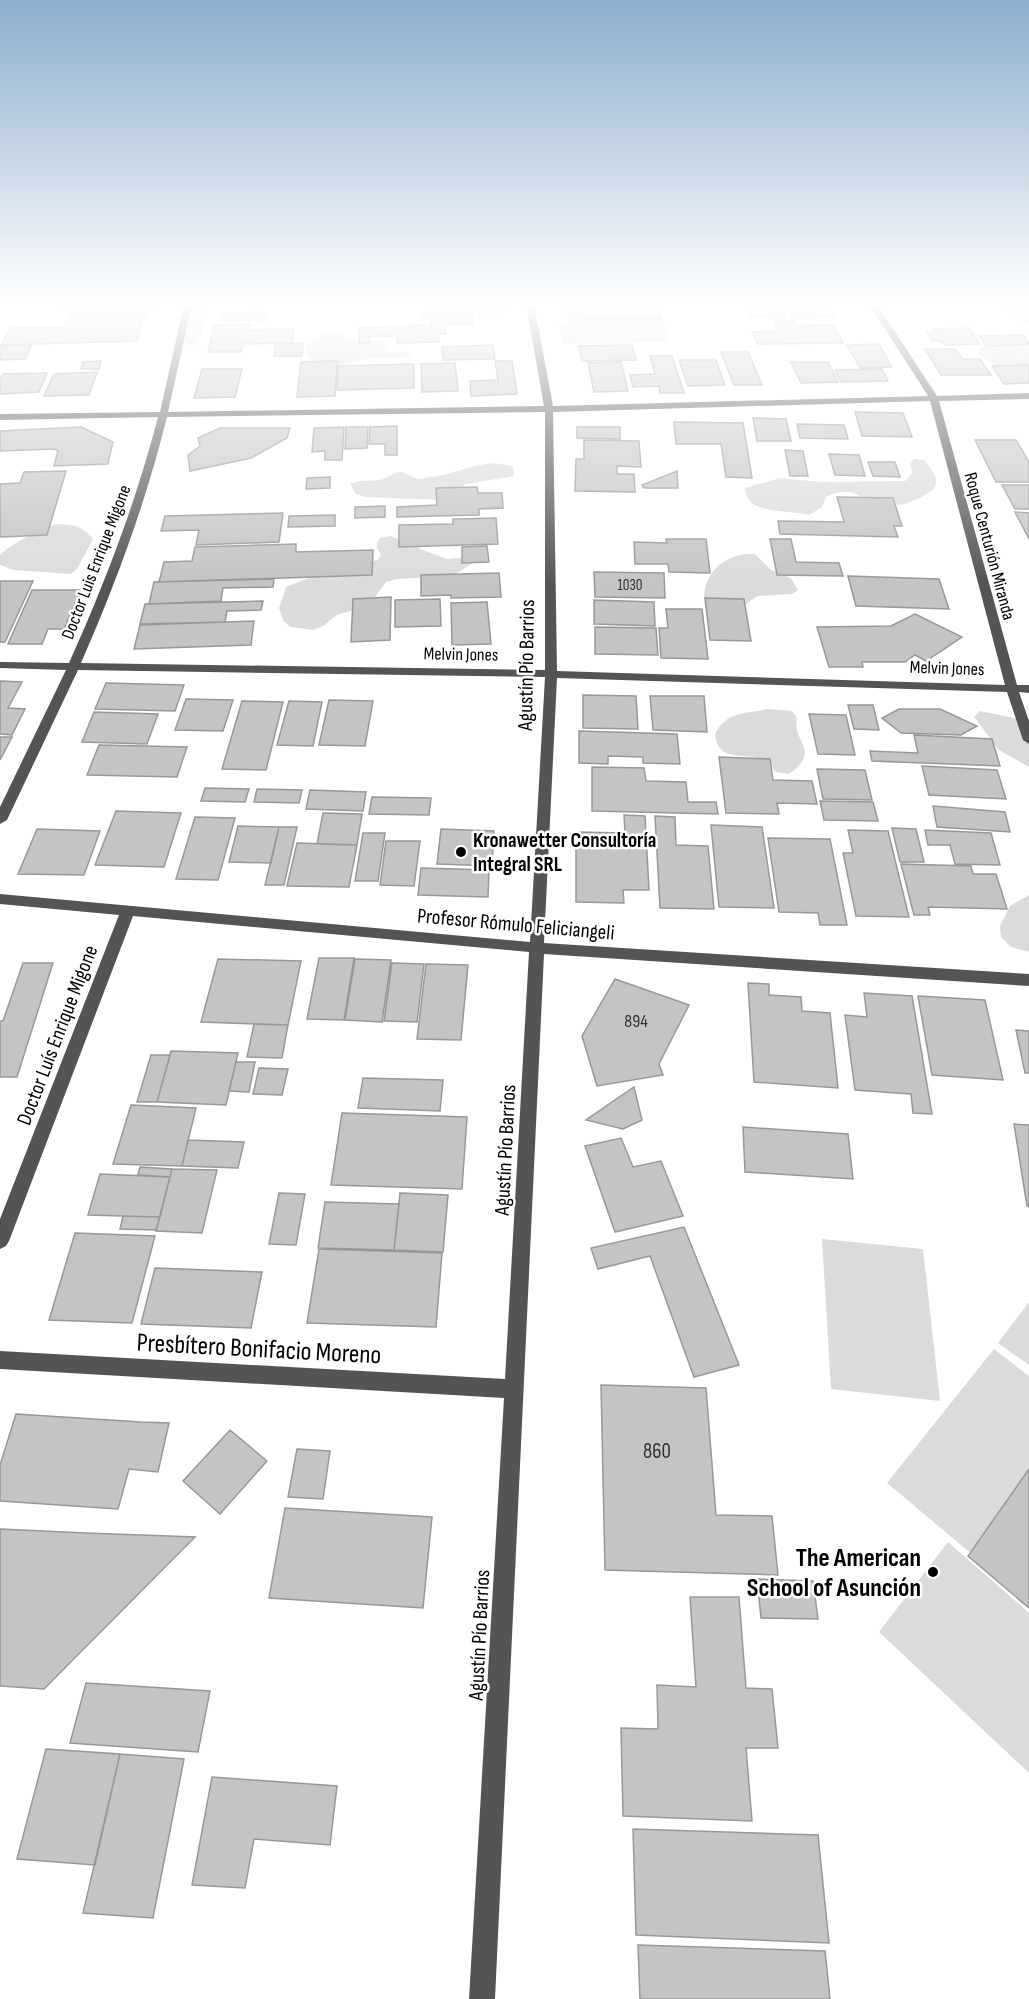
<svg xmlns="http://www.w3.org/2000/svg" width="1029" height="1999" font-family="'Sofia Sans Condensed',sans-serif">
<rect width="100%" height="100%" fill="#fff"/>
<path fill="#dbdbdb" d="M191,304h21l-6,4c-3,14 0,31 -15,38l-9,-6z
M483,304h27l-1,7c-11,7 -22,7 -33,2z
M995,304h34v22z
M663,321l7,21 -108,2 -4,-22z
M333,332l8,2 6,6h34l8,6 -5,3 3,3 18,-1 7,3 -5,3c-13,1 -26,1 -39,2 -15,2 -38,12 -52,4 -6,-3 -9,-9 -11,-15 6,-10 17,-13 28,-16z
M990,342l39,6v24c-18,-4 -40,-5 -52,-20l6,-7z
M914,459l10,1c10,12 20,24 3,34 -22,12 -31,14 -57,6 -7,-2 -14,-7 -21,-8 -9,-1 -15,1 -23,5l-4,10 -13,8c-19,-6 -64,1 -64,-27l35,-10 42,4 83,-1 8,-8 -3,-9z
M493,463l20,3 1,10 -48,8 -25,16 -75,-3 -10,-3 -6,-10c12,-6 25,-1 36,-6 6,-3 10,-8 18,-5 8,3 11,7 21,5 24,-2 44,-13 68,-15z
M58,524c16,1 25,2 35,15l-16,30 -6,5 -57,-4 -14,-5v-10c7,-9 46,-29 58,-31z
M390,536l27,8 3,5 27,10 22,-2 4,6 -14,9 -10,4 -52,3 -11,3 -17,23 -32,10 -14,11 -10,4 -22,-3 -7,-5 -5,-14 7,-21 45,-18 47,-9 3,-6c-5,-6 -6,-9 -1,-16z
M744,554h11l16,16 20,8 7,12 -6,4 -35,2 -13,10 -20,2 -20,-10c1,-24 16,-39 40,-44z
M767,709l25,2 5,7c-6,25 26,32 -8,56l-14,-2c-13,-30 -56,0 -60,-38 11,-23 30,-20 52,-25z
M980,711l49,10v46l-30,-17 -25,-33z
M1029,895v57l-18,-5 -10,-10 -1,-11 10,-20z
M822,1239l101,10 17,152 -109,-12z
M1029,1302v63l-31,-22z
M994,1349l35,27v144l-37,51 -105,-88z
M948,1542l81,71v160l-150,-141z"/>
<path fill="#c4c4c4" stroke="#989898" stroke-width="1.5" d="M66,304h91l-1,4 -93,3z
M430,304h41l2,20 -28,1 1,9h-7v8l-42,1v-7h-27v7l-11,1v-16l72,-3v-7l-9,1v-7h9z
M566,304h43l2,7h48l3,8 -93,1z
M785,304h43l7,13 -43,1z
M146,311l-9,30 -136,4 9,-17 54,-1 6,-14z
M784,311l2,6h-34l-3,-5z
M267,312l-1,8 -47,1 2,-8z
M772,320h20l4,6 38,-1 9,18 -86,1 -5,-12 25,-1z
M249,324l-1,6 46,-1 -2,14 -49,1 -2,8h-33l6,-27z
M969,328l11,16 -36,1 -2,-4h-10l-5,-9h9l-3,-3z
M1024,335l5,10 -43,1 -7,-10z
M303,343l-1,13h-28l2,-12z
M879,344l13,23 -32,1 -13,-23z
M32,345l-7,14 -25,1v-14z
M493,345l2,14 -52,1 -1,-13z
M632,345l4,15 -54,1 -3,-15z
M925,349h30l7,10h18l11,16h-50z
M721,352h27l14,33h-28z
M650,356h22l12,37h-24l-1,-7 -26,1 -3,-12 25,-1z
M679,360h37l9,25 -37,1z
M101,361l-2,8h-18l2,-7z
M337,361l-2,35 -38,1 4,-35z
M495,361h17l5,33 -46,2 -1,-15 28,-1z
M621,362l7,29 -34,1 -6,-29z
M791,362h37l10,20 -37,1z
M455,363l3,28 -36,1 -1,-28z
M414,364v24l-77,2 1,-24z
M1028,365l1,18 -25,1 -12,-18z
M202,369h40l-7,28 -41,1z
M882,369l6,12 -47,1 -6,-12z
M97,372l-8,23 -45,1 10,-22z
M47,373l-8,19 -39,2v-14l3,-6z
M855,412l48,1 9,24 -50,-1z
M753,418l33,1 5,22h-34z
M674,422l69,1 9,55 -26,-1 -5,-33h-45z
M797,424l47,1 4,14 -48,-1z
M397,426v29h-12v-11h-16l1,-17z
M81,427l32,15 -5,22 -54,2 4,-15 -4,-2 -54,2v-20z
M344,427l-2,33h-17v-9l-13,1 2,-24z
M346,427h22l-1,21 -22,1z
M577,427h43v12l-43,-1z
M220,428h70l-3,10 -36,20 -61,13 -2,-16 12,-9 -2,-8z
M584,440l55,1 2,26 -24,-1v8h17l1,18 -60,-1 1,-32h8z
M975,440h41l13,22v20h-33z
M785,450l18,1 5,25h-18z
M829,454l30,1 6,21 -30,-1z
M868,462h27l5,15 -27,-1z
M66,471l-19,64 -47,2v-53l20,-1 4,-11z
M677,471l1,17h-34l-2,-3z
M330,477v11l-24,1 1,-11z
M1002,485h27v24h-14z
M477,487l1,6h24l1,15 -24,1v6l-82,2v-10l40,-2 -1,-17z
M837,497l56,1 9,28h-8l4,11 -118,-3 -2,-13 66,1z
M385,506v11l-30,1v-11z
M1015,512l14,1v26z
M283,513l-4,29 -83,3 3,-15 -38,1 4,-15z
M335,515v11l-47,1 1,-11z
M496,518l2,26 -99,3v-22l54,-1v-5z
M666,539h40l4,34 -41,-1 -1,-8h-33l-1,-22 33,1z
M770,539h21l5,23 43,1 4,13 -66,-1z
M296,544v8l77,-2 -1,25 -213,7 5,-20 28,-1 3,-14z
M487,546l2,16 -27,1v-16z
M594,572l70,1 1,25 -70,-1z
M499,573l2,24 -50,1v-3l-30,1v-21z
M848,576l91,3 10,30 -93,-3z
M274,579l-1,8 -50,1 -2,13 -72,3 5,-22z
M0,581h33l-28,61h-5z
M32,590h49l-17,39h-16l-6,15h-34z
M391,597l-1,43 -39,2 2,-43z
M705,598l39,1 7,42 -41,-1z
M440,599l1,27 -46,1v-27z
M594,600l60,2 1,24 -61,-2z
M263,601l-2,9 -34,1 -2,11 -85,2 5,-20z
M487,602l4,42 -39,1 -1,-42z
M666,609h36l6,50 -47,-1 -2,-30h9z
M915,614l47,23 -36,24 -11,-6 -10,7h-43l1,5h-34l-12,-40 74,-1z
M254,621l-3,24 -117,4 6,-24z
M595,627l61,1 2,27 -63,-1z
M0,681l22,1 -14,26 17,1 -13,26 -12,-1z
M106,683l78,2 -9,26 -80,-2z
M583,695l53,1 2,33 -55,-1z
M650,696h54l3,36 -54,-2z
M186,699l47,1 -10,31 -48,-1z
M329,700l44,1 -8,45 -46,-1z
M242,701l41,1 -17,68 -44,-1z
M289,701l33,1 -9,44 -36,-1z
M848,705h25l6,25 -25,-1z
M899,709h41l37,17 -16,9 -60,-2 -19,-15z
M94,712l64,2 -11,30 -65,-2z
M809,714l37,1 9,40 -37,-1z
M579,731l98,3 3,30 -37,-1v-6l-35,-1v8l-29,-1z
M914,735l78,4 8,27 -128,-5 -2,-10 48,2z
M0,737h12l-12,23z
M99,745l88,2 -10,30 -90,-2z
M719,757l51,2 3,21 39,1 5,23 -40,-1 2,11 -53,-1z
M922,766l75,4 9,29 -77,-4z
M592,767l52,1 2,13 40,1 2,20h28l2,12 -126,-3z
M817,769l48,1 7,30 -49,-1z
M205,788l44,1 -4,13 -44,-1z
M257,789l45,1 -3,13 -45,-1z
M310,790l56,2 -3,19 -57,-2z
M372,797l59,1 -2,17 -60,-1z
M820,801l53,1 5,19 -54,-1z
M933,806l72,6 5,20 -73,-5z
M116,811l65,2 -17,54 -69,-2z
M323,813l39,1 -5,31 -40,-1z
M624,815l21,1 4,74h-26l1,13 -48,-1v-70l49,1z
M655,816l20,1 1,28 32,1 6,63 -54,-1z
M195,817l40,1 -17,62 -42,-1z
M711,825l51,2 12,81 -55,-1z
M238,826l41,1 -8,36 -42,-1z
M279,827h18l-13,58h-19z
M892,828l24,1 8,33h-24z
M37,829l63,2 -16,44 -66,-1z
M441,829l53,2 -2,35 -55,-2z
M848,830l40,1 21,86 -53,-1 -13,-63h10z
M925,830l66,3 9,32 -45,-1 -5,-19h-22z
M363,833h22l-7,48h-23z
M768,838l62,1 17,86h-27l-2,-12 -39,-1z
M386,841h34l-6,45 -34,-1z
M297,843l60,2 -8,42 -62,-1z
M901,864l70,2 2,8h23l11,35 -79,-2 2,8h-16z
M421,868l68,2 -1,27 -70,-2z
M319,958h35l-10,62 -37,-1z
M218,959l83,2 -13,64 -87,-3z
M355,959l36,1 -9,62 -37,-2z
M23,963h30l-36,114h-17v-56h3z
M392,963l32,1 -7,58 -33,-1z
M426,964l42,1 -7,75 -44,-1z
M615,979l74,26 -30,59 4,11 -66,11 -15,-50z
M748,983l21,1v11l32,2 1,14 28,2 8,75 -84,-6z
M864,993l48,3 20,118 -19,-1 -2,-19 -56,-4 -10,-75 22,2z
M918,996l67,4 18,80 -71,-5z
M254,1024l34,1 -6,33 -35,-1z
M1016,1030l13,1v42h-4z
M171,1051l67,2 -12,52 -69,-3z
M151,1055h19l-13,47h-20z
M236,1062h19l-6,30 -20,-1z
M259,1068l29,1 -6,26 -29,-1z
M363,1078l80,2 -3,31 -82,-3z
M634,1087l8,33 -19,9 -37,-9z
M131,1105l65,3 -14,58 -69,-2z
M342,1113l125,4 -5,72 -131,-4z
M1014,1124l15,1v82l-2,-1z
M743,1127l105,7 5,45 -108,-7z
M621,1138l12,29 28,-6 22,55 -68,16 -30,-86z
M188,1140l56,2 -6,26 -56,-2z
M140,1167l32,2 -2,8 -32,-2z
M172,1169l45,1 -15,63 -46,-2z
M100,1174l70,3 -10,40 -72,-2z
M279,1193l26,1 -9,51 -27,-1z
M400,1193l48,2 -5,57 -49,-2z
M325,1202l74,2 -5,46 -76,-2z
M123,1216l37,1 -4,13 -36,-1z
M684,1227l55,138 -45,12 -44,-121 -52,13 -7,-21z
M75,1233l80,3 -23,87 -83,-3z
M319,1249l123,4 -6,74 -129,-4z
M155,1268l107,4 -11,56 -110,-4z
M601,1385l105,3 10,127 56,1 6,59 -173,-5z
M16,1414l125,8 28,1 -11,49 -29,-3 -11,40 -118,-8v-36z
M230,1430l37,31 -47,53 -37,-33z
M297,1449l33,2 -7,48 -35,-2z
M1029,1469v139l-61,-52z
M285,1508l147,9 -9,91 -154,-10z
M0,1529l86,4 109,4 -151,152 -44,-3z
M757,1579l56,2 5,38 -57,-1z
M690,1597h49l7,91 26,1 6,59h-32l6,73 -129,-5 -2,-88 37,1 -1,-44 39,2z
M86,1683l124,8 -12,61 -128,-9z
M46,1749l74,5 -25,111 -78,-6z
M120,1754l64,5 -31,159 -70,-5z
M212,1777l125,9 -7,59 -76,-6 -9,49 -53,-3z
M633,1829l185,6 11,108 -193,-8z
M638,1945l187,6 5,48h-190z"/>
<g fill="none" stroke-linecap="round" stroke-linejoin="round">
<path fill="#545454" fill-rule="evenodd" d="M184,304h8l-24,108 376,-6 -18,-102h8l19,102 375,-10 -59,-92h8l60,92 92,-3v6l-90,2 78,284h12v8l-10,-1 10,29v23l-6,-4 -16,-48 -450,-14 -13,265 485,31v12l-485,-32 -49,1045h-26l35,-601 -504,-29v-18l505,28 24,-427 -396,-36 -124,325 -3,5 -6,3v-30l119,-304 -119,-11v-10l530,48 15,-265 -467,-7 -71,150 -7,4v-17l66,-137 -66,-2v-6l69,1c36,-80 67,-161 89,-246l-158,3v-6l160,-2zM930,401l75,284 -448,-14 -4,-259zM545,412v258l-464,-7c35,-80 65,-161 86,-246z"/>
</g>
<linearGradient id="sky" x2="0" y2="1"><stop stop-color="#8cadcc"/><stop offset="0.52" stop-color="#fff"/><stop offset="1" stop-color="#fff" stop-opacity="0"/></linearGradient>
<rect width="1029" height="584" fill="url(#sky)"/>
<g fill="#000" stroke="#fff" stroke-width="2">
<circle cx="461" cy="852" r="6"/>
<circle cx="933" cy="1572" r="6"/>
</g>
<g text-anchor="middle" stroke-width="5" stroke-linejoin="round" paint-order="stroke">
<g font-size="15" fill="#313131">
<text x="630" y="590">1030</text>
</g>
<g font-size="18" fill="#000" stroke="#fff">
<text transform="translate(990 546) rotate(75)" y="6">Roque Centurión Miranda</text>
<text transform="translate(96 562) rotate(-69)" y="6">Doctor Luis Enrique Migone</text>
<text transform="translate(461 654) rotate(1)" y="6">Melvin Jones</text>
<text transform="translate(947 668) rotate(2)" y="6">Melvin Jones</text>
</g>
<g font-size="18" fill="#313131">
<text x="636" y="1027">894</text>
</g>
<g font-size="21" fill="#000" stroke="#fff">
<text transform="translate(526 665) rotate(-89)" y="7">Agustín Pío Barrios</text>
<text transform="translate(516 924) rotate(5)" y="7">Profesor Rómulo Feliciangeli</text>
<text transform="translate(57 1035) rotate(-69)" y="7">Doctor Luís Enrique Migone</text>
<text transform="translate(505 1150) rotate(-87)" y="7">Agustín Pío Barrios</text>
<text transform="translate(479 1635) rotate(-87)" y="7">Agustín Pío Barrios</text>
</g>
<g font-size="21" font-weight="bold" fill="#000" stroke="#fff" text-anchor="start">
<text x="473" y="847">Kronawetter Consultoría<tspan x="473" dy="24">Integral SRL</tspan></text>
</g>
<g font-size="21" fill="#313131">
<text x="657" y="1458">860</text>
</g>
<g font-size="26" fill="#000" stroke="#fff">
<text transform="translate(259 1348) rotate(3)" y="9">Presbítero Bonifacio Moreno</text>
</g>
<g font-size="26" font-weight="bold" fill="#000" stroke="#fff" text-anchor="end">
<text x="921" y="1566">The American<tspan x="921" dy="30">School of Asunción</tspan></text>
</g>
</g>
</svg>
